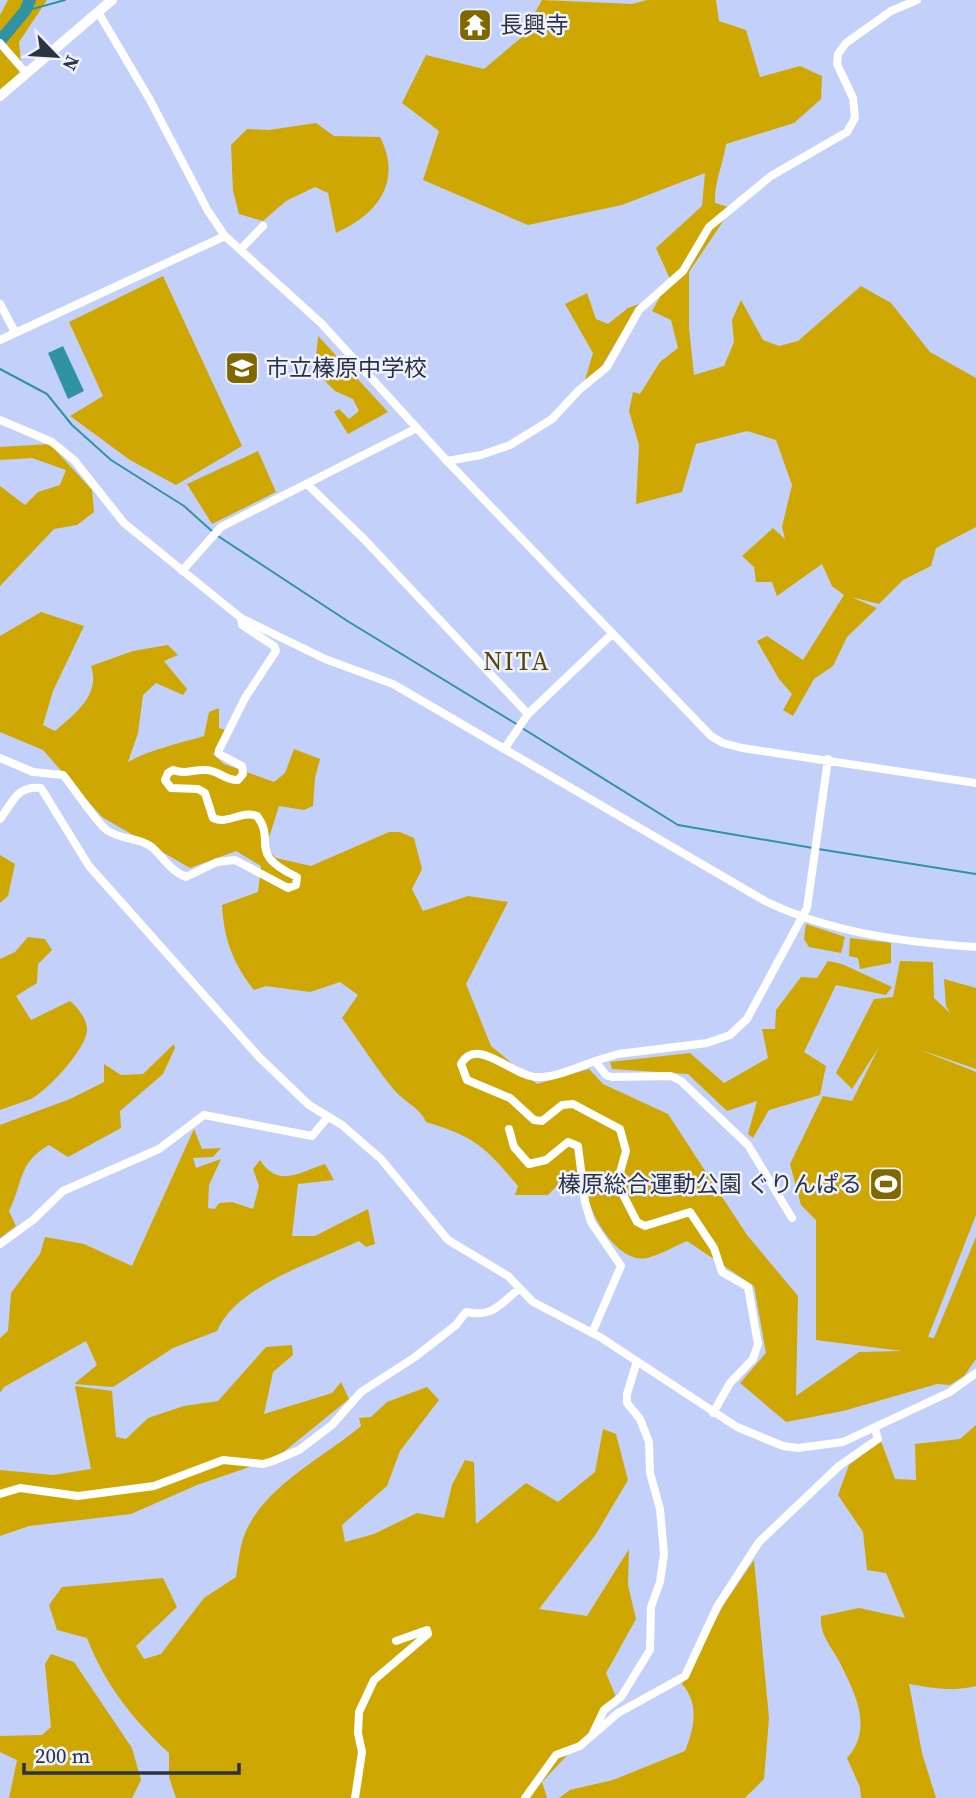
<svg xmlns="http://www.w3.org/2000/svg" width="976" height="1798" font-family="'Source Serif 4','Noto Sans JP',serif">
<rect width="100%" height="100%" fill="#c3d0fa"/>
<path fill="#cea702" d="M8,0h39l-28,42 3,30 -22,19v-76z
M542,0l90,4 15,-4h69l3,21 27,9 14,47 40,-11 22,10 -1,23 -27,24 -68,21c-3,21 -12,38 -11,59l17,5 -43,64v56l5,47 30,-9 10,-24 -2,-22 9,-20 22,40 16,6 19,-5 63,-55 30,17 39,49 46,26v149l-40,21 -5,18 -28,14 -24,24 -28,-7 26,11 -30,29 -14,29 -19,13 -21,37 -10,-6 9,-16 -13,-15 -22,-38 10,-5 36,24 41,-65 -12,-9 -10,-22 -45,32 -5,-14h-16l-2,-15 -12,-11 31,-28 12,11 -3,-12 10,-42 -16,-45 -29,-9 -51,13 -14,48 -46,12 3,-59 -10,-34 4,-19 7,2 20,-32 18,-14 -7,-28 -19,-9 18,-32 -14,-31 46,-42 3,-33 -83,32 -94,20 -105,-45 16,-49 -37,-28 24,-48 58,14 38,-32z
M316,123l18,13 46,1c23,45 -3,78 -44,96l-8,-40 -13,-6 -29,14 -23,20 -24,-7 -6,-23 -2,-46 16,-16 22,1z
M163,276l79,170 -66,39 -46,-25 -60,-44 33,-20 -34,-74z
M587,293l9,26 12,5 20,-16 11,-4 -39,65 -15,11 8,-27 -28,-49z
M318,336l2,2 68,74 -40,22 -14,-22 5,-3 10,10 10,-8 -6,-12 -18,-8 -20,-20z
M50,444l42,46 2,22 -17,13 -23,4 -54,57v-100l25,19 13,-13 22,-7 6,-15 -34,-12 -32,2v-13z
M258,451l18,41 -64,32 -25,-40z
M41,612l43,14 -31,65 -10,34 12,6c20,-17 46,-36 36,-65l42,-15 35,-6 10,10 -14,6 23,28 -4,6 -27,-12 -13,12 -5,38 -10,29c23,-13 50,-18 76,-26l5,-24 10,-4v20l7,2 -13,24 11,10 50,18 11,-9 9,-24 26,10 -5,19 -2,28 -9,4 -25,-4 -13,41 10,11 35,8 78,-34h11l14,6 8,31 -10,20 11,22 45,-15 40,6 -42,82 25,62 46,38 52,-15 14,15 65,30 79,121 51,61 -2,100 63,-44 43,-1 -86,-11v-120l-15,-15 -11,-41 33,-68 29,5 27,-54 -27,42 -16,-16 38,-74 19,-2 7,-36 33,1 1,36 16,15 -4,-7 -2,-27 32,9v81l-58,-20 58,23v143l-48,122 6,1 42,-101v122l-12,17 -14,9 -13,-1 -94,27 -57,11 -46,-39 26,-30 -12,-67 -67,-45c-12,5 -27,14 -40,17 -24,5 -46,-27 -54,-46 -10,-24 0,-21 -22,-41l-23,24h-33l3,-9c-33,-39 -42,-49 -92,-64 -7,-15 -20,-19 -31,-31 -20,-24 -35,-49 -53,-73l16,-23 -18,-13 -30,10 -44,-6 -12,4c-21,-27 -30,-50 -32,-85l36,-13 3,-26 -25,-15 -46,17 -88,-51 -59,-67 -43,-18v-96z
M0,855l15,9 -7,32 -8,7z
M806,924l39,13 -4,16 -32,-6 -5,-8z
M28,937l17,2 7,11 -14,14 -1,19 -21,13 15,24 39,-19c8,7 15,15 17,27 2,19 -40,63 -56,71 -10,4 -21,7 -31,11v-151l15,-7z
M850,938l41,5v20l-31,6 -2,-11 -9,-2z
M828,961l14,3 50,23 -6,8 -50,-10 -32,67 22,14 -6,29 -51,15 -16,28 -5,-4 9,-33 -30,10 -39,-37 -76,-5 -2,-7 80,-9 34,30 44,-25 -6,-29h13l1,-19 25,-33 16,1z
M174,1044l1,4 -12,26 -43,37 1,17 -53,29 -19,-12c-32,19 -25,36 -40,66l7,15 -16,12v-113l70,-26 34,-17v-18l17,11 22,-1z
M194,1129l8,20 19,-1 -8,9 -20,1 3,10 25,-9 -12,26 -1,23 7,1 4,-6 13,-1 21,7 6,-23 -6,-17 7,-9c18,28 38,13 65,4l9,16 -36,4 -6,52h23l53,-27 7,35 -9,3 -7,-6c-44,21 -122,44 -142,90l-44,17 -60,39 -39,-3 23,-19 -11,-24 -82,46 -4,6v-55l8,-7 3,-38 29,-39 5,-17 39,7 48,22z
M292,1345l1,10 -20,17 -9,42 68,-21 9,-11 8,17 -73,59 -79,27 -66,29 -102,12 -29,10v-66l53,5 38,-6 -16,-83 37,5 4,46 10,2 22,-21 36,-12 34,-5 48,-54z
M427,1387l12,13 -39,51 -13,35 -45,39 3,17 29,-8 43,-21 27,5 8,-33 13,-25 9,2 2,62 50,-41 32,19 37,-30 8,-43 13,5 12,46 -32,54 -57,75 48,7 42,-67 -1,36 8,34 -30,54 10,24 -26,34 -48,51 5,16h-371l-7,-21v-24c-35,-32 -65,-70 -82,-115l-30,-8 -8,-25 13,-18 101,-9 14,29 -41,39 8,13 17,-5 43,-56 32,-21c3,-18 4,-37 14,-54 24,-42 74,-66 111,-97l-2,-8 12,-1 16,-15z
M976,1425v261c-25,6 -43,2 -67,-2l13,69 14,45h-75l-1,-11 -13,-29c27,-30 8,-65 -8,-97 -8,-15 -20,-27 -18,-45l38,-8 46,10 -19,-45 -19,-3 -4,-38 -25,-37 11,-30 32,-24 14,38 21,1 -1,-36 45,-5z
M754,1560l15,158 -5,61 -19,19h-186l11,-8 43,-10 72,-29c9,-22 15,-47 -3,-67l42,-80z
M51,1654l23,8 58,86 9,32 -9,18h-123l8,-38 -17,-8v-16l42,-1 9,-8 -6,-63z"/>
<path fill="#3093a4" d="M63,346l21,45 -16,8 -20,-46z"/>
<g fill="none" stroke-linecap="round" stroke-linejoin="round">
<path stroke="#3093a4" stroke-width="2" d="M25,11l40,-11
M0,369l47,25 25,31 39,35 73,46 29,26
M218,536l131,86 169,103
M522,728l156,97 135,23
M818,849l158,25"/>
<path stroke="#3093a4" stroke-width="12" d="M0,41l25,-30 5,-11"/>
<path stroke="#fff" stroke-width="8" d="M98,12l52,88 58,111 17,25 96,87 126,138 264,275 12,7 19,5 234,35
M0,43l26,30
M241,249l22,-23
M0,304l15,28
M0,340l225,-104
M0,420l52,22 22,18 50,63 117,95 84,41 68,25 372,217c66,32 138,41 211,46
M447,461l34,-6 29,-10 42,-26 27,-29 28,-23 32,-57 44,-39 26,-44 62,-51 76,-44 8,-14 -2,-20 -16,-34 1,-10 8,-11 45,-32 26,-11
M308,485l55,53 165,176
M182,571l39,-44 196,-99
M505,748l23,-34 84,-80
M0,758l33,14 30,3c12,14 34,49 45,56 14,9 35,7 46,18 12,12 16,21 32,28l31,-15 18,-2 53,28 8,-3 1,-8c-51,-24 -20,-35 -40,-61 -17,-6 -28,9 -44,2l-8,-25 -7,-4 -27,-1 -6,-8 3,-7 5,-3c14,5 20,-1 33,0 12,0 20,11 32,10l5,-6 -1,-8 -23,-12v-4l26,-52 31,-47 -2,-5 -32,-21 -1,-7
M0,819c13,-17 17,-34 41,-31l48,78 170,191 50,48 33,20 39,34 67,81 60,36 25,26 67,35 137,90 46,19 15,2 45,-6 107,-50 26,-19
M595,1061c-17,6 -40,17 -58,16 -24,0 -60,-42 -76,-13l6,16 43,18 24,22 8,1 20,-16 11,-1 47,25 6,22 -9,32 20,39 8,4 45,-14 24,36 8,24 26,15 10,57 -5,15 -23,24 -17,30
M509,1129l5,18 15,17 17,-4 22,-18 10,4 7,56 6,20 30,44 -29,67
M792,1218l-44,-73 -67,-64 -10,-5 -59,1 -6,-2 -11,-14 23,-7 89,-11 23,-8 17,-16 60,-111 21,-149
M0,1244l33,-24 30,-29 96,-42 45,-34 108,21 16,-19
M0,1494l20,-6 58,8 76,-10 69,-26 40,4 10,-3 26,-11 33,-25 29,-33 54,-35 41,-32 10,-13c27,5 32,-6 53,-23
M593,1733l11,-23 17,-13 29,-47 1,-43 9,-25 4,-28 -4,-45 -10,-36 -1,-31 -9,-23 -13,-16v-9l10,-33
M355,1798l7,-46 -4,-19 1,-21 15,-32 54,-46 -1,-4 -31,11
M525,1798l31,-43 24,-9 38,-33 67,-37 32,-69 42,-65 80,-76 39,-27 -3,-10"/>
<path stroke="#fff" stroke-width="10" d="M0,96l112,-96"/>
</g>
<defs>
<g id="temple-square" transform="scale(1.75)"><rect x="-9" y="-9" width="18" height="18" rx="4" fill="#816700" stroke="#eef2ff"/><path d="M0-6L5-2H3V0L6.5 2.5H4V6H1.5V3h-3V6H-4V2.5H-6.5L-3 0V-2H-5Z" fill="#fff"/></g>
<g id="school-square" transform="scale(1.75)"><rect x="-9" y="-9" width="18" height="18" rx="4" fill="#816700" stroke="#eef2ff"/><path d="M0-5L7-2L0 1L-7-2ZM-4 1L0 2.5L4 1V4Q0 6-4 4Z" fill="#fff"/></g>
<g id="stadium-square" transform="scale(1.75)"><rect x="-9" y="-9" width="18" height="18" rx="4" fill="#816700" stroke="#eef2ff"/><path d="M0-5a6.5 5 0 1 0 0 10a6.5 5 0 1 0 0-10ZM-3.5-1.8h7v3.6h-7Z" fill="#fff"/></g>
</defs>
<g fill-rule="evenodd">
<use href="#temple-square" x="475" y="25"/>
<use href="#school-square" x="242" y="368"/>
<use href="#stadium-square" x="886" y="1184"/>
</g>
<g text-anchor="middle" stroke-width="5" stroke-linejoin="round" paint-order="stroke">
<g font-size="23" fill="#2d3242" stroke="#eef2ff" text-anchor="start">
<text x="500" y="33">長興寺</text>
<text x="266" y="376">市立榛原中学校</text>
<text x="862" y="1192" text-anchor="end">榛原総合運動公園 ぐりんぱる</text>
</g>
<g font-size="26" letter-spacing="2" fill="#584604" stroke="#eef2ff">
<text x="517" y="670">NITA</text>
</g>
</g>
<g transform="translate(56 56) rotate(115)" stroke="#eef2ff" stroke-width="5" paint-order="stroke">
<path d="M0-5L12 26L0 18L-12 26Z" fill="#2d3242"/>
<text y="-10" font-size="19" font-weight="bold" text-anchor="middle" fill="#2d3242">N</text>
</g>
<path d="M24 1763v10h215v-10" fill="none" stroke="#2d3242" stroke-width="3.5"/>
<text x="35" y="1763" font-size="21" fill="#2d3242" stroke="#eef2ff" stroke-width="5" paint-order="stroke">200 m</text>
</svg>
